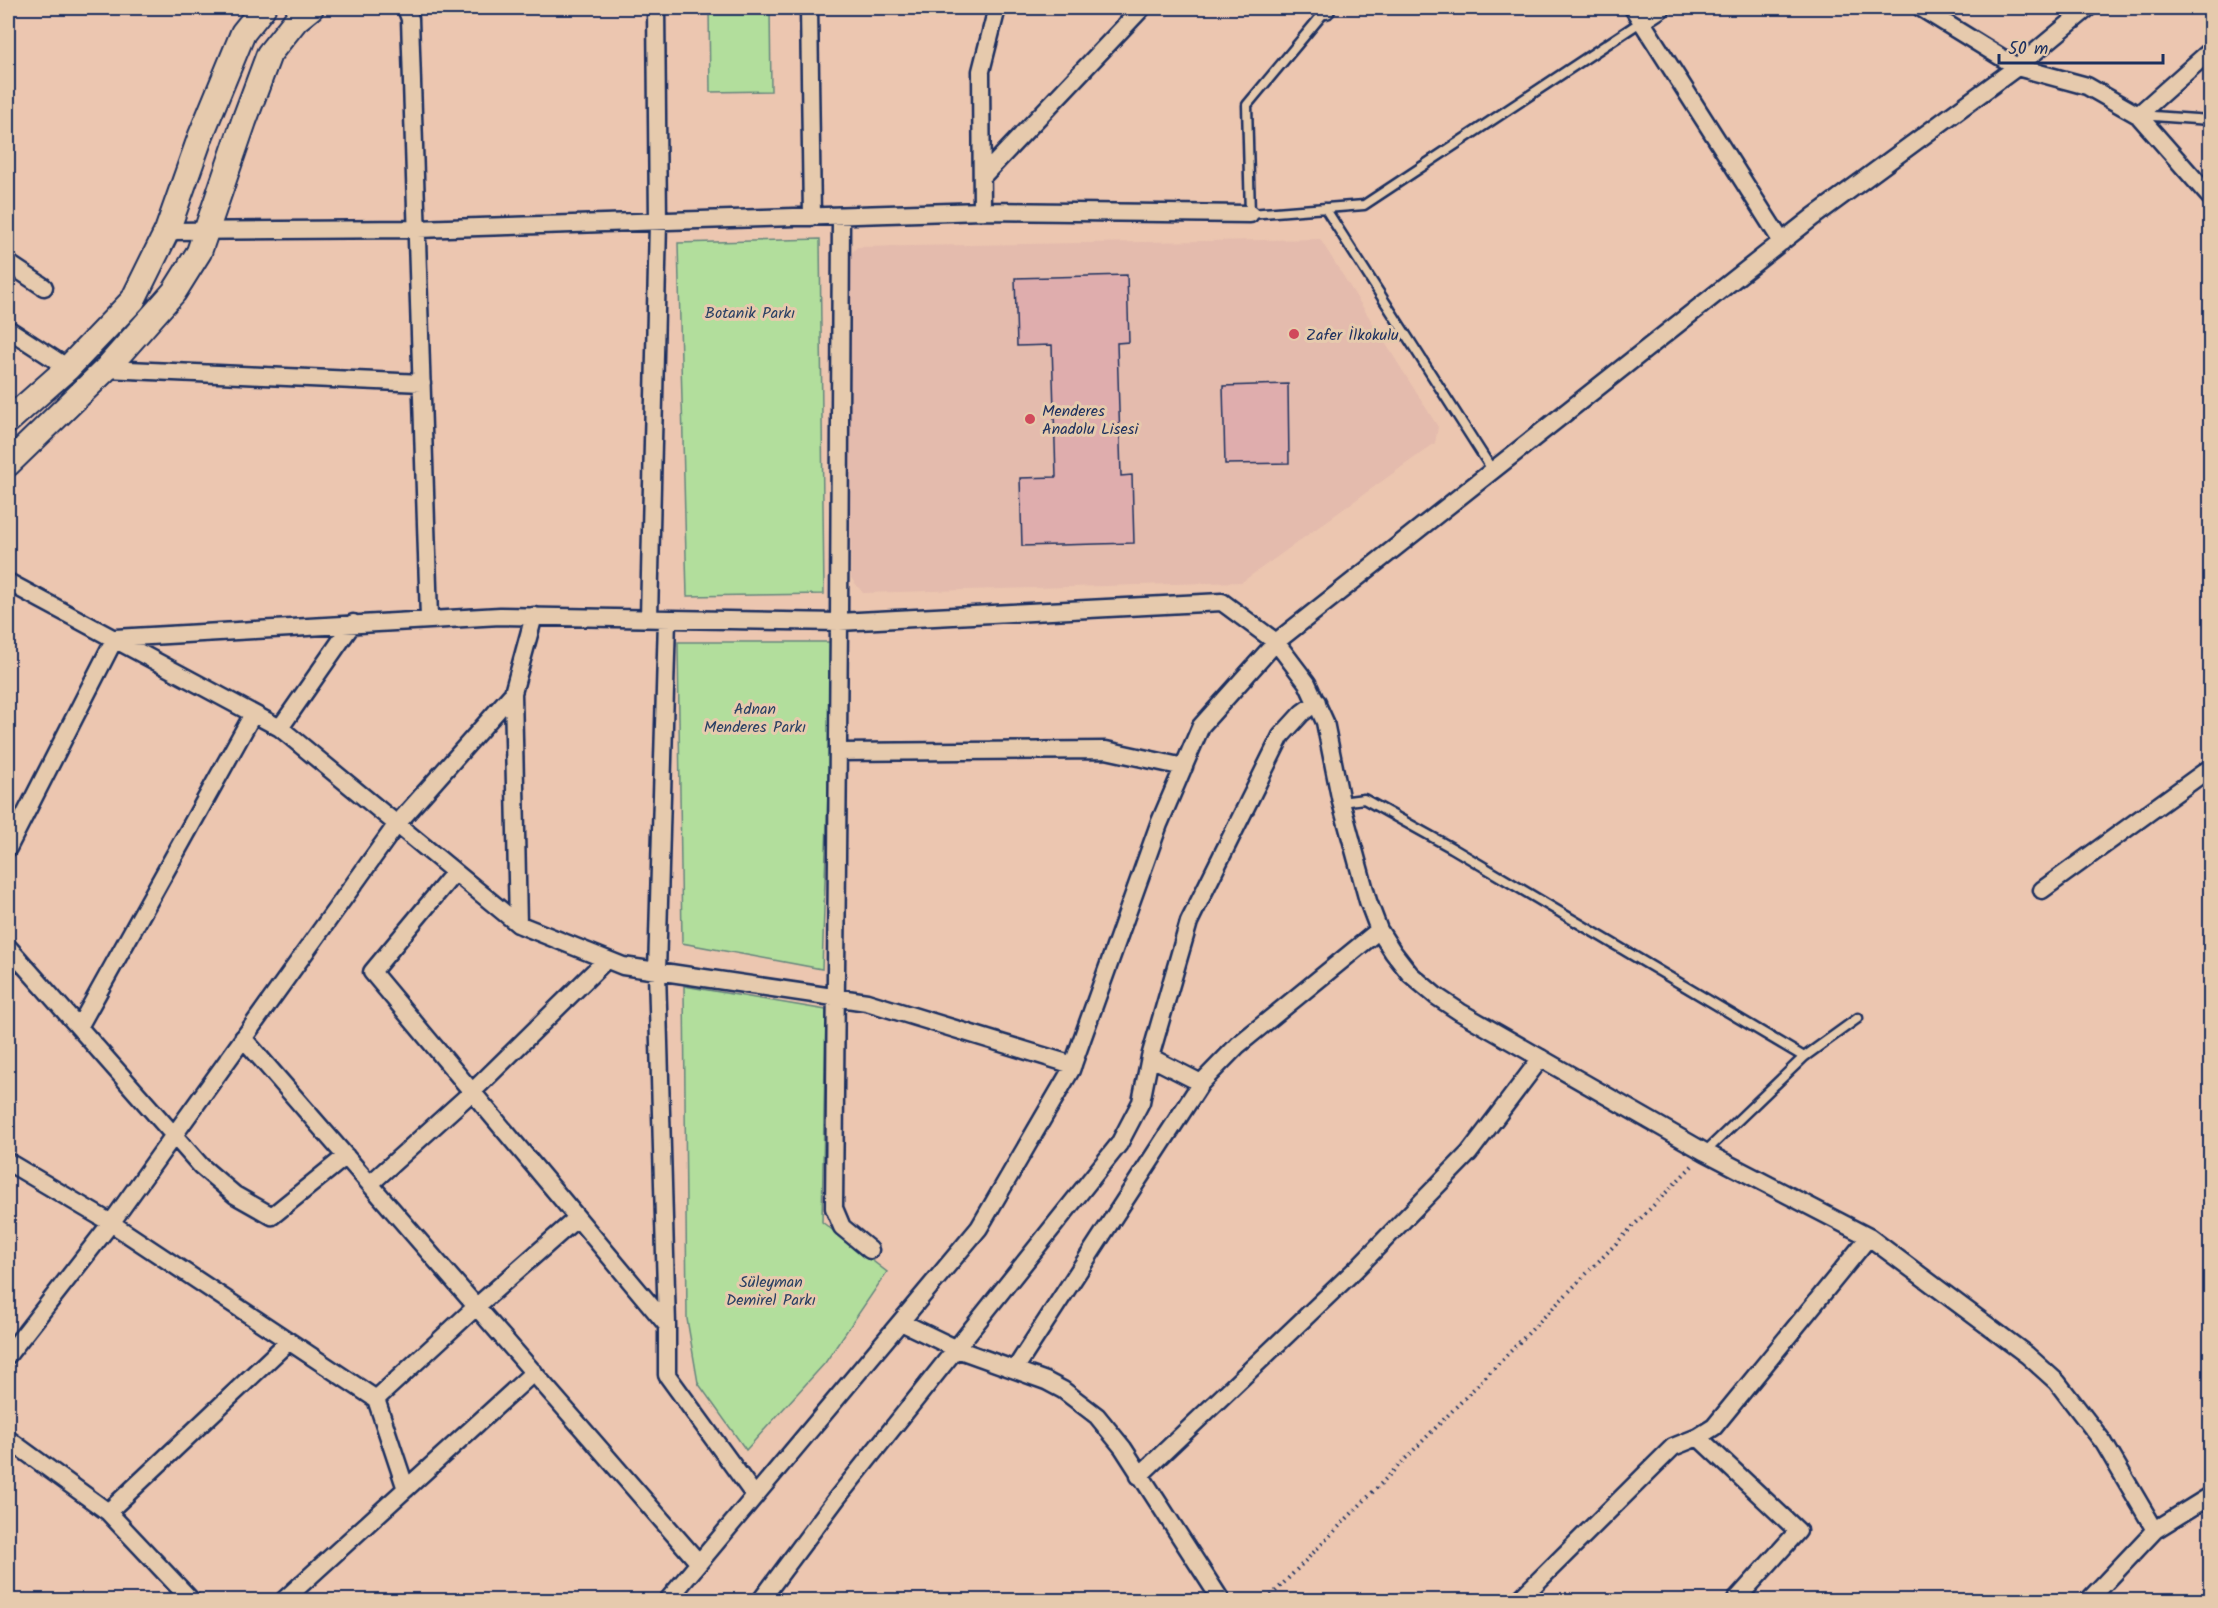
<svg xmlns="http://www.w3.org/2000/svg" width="2218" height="1608" font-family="Kalam,sans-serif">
<rect width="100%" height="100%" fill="#ecc6b0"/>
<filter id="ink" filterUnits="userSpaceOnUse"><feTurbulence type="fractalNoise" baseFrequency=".0167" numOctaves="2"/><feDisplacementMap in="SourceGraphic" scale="12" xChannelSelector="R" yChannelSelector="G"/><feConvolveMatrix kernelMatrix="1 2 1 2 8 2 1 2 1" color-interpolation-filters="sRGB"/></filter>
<g filter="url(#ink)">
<path fill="#e4bbad" d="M1320,239l118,188 -3,16 -193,139 -379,11 -12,-15 -5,-319 11,-12z"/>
<path fill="#b2de9c" stroke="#66867d" stroke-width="1.5" d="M709,8h61l1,83 -61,1z
M820,239l4,355 -137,2 -9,-353z
M678,642h155l-11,327 -140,-26z
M684,986l142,24 -4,212 65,50 -62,91 -79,87 -48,-67 -11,-64z"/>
<path fill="#dfadad" stroke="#1b2f5e" stroke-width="1.5" d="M1127,275l2,67 -12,1 4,133 11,-1 2,68 -112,3 -2,-68 36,-1 -4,-132 -35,1 -2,-68z
M1288,384l1,79 -64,1 -2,-78z"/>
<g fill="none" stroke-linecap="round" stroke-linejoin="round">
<g stroke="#1b2f5e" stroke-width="13">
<path id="lane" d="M1327,9l-80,96 3,109 114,-9 278,-184
M2139,115l71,5
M1325,208l168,263
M1341,802l23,-3 88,49 352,209
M1705,1152l99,-95 54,-39"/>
</g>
<g stroke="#1b2f5e" stroke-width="21">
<path id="street" d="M406,8l4,11 19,599
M809,8l3,209
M997,8l-16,63 1,140 268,3
M1323,8l3,2
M1633,8l149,234
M1921,8l96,59 70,19 51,29 72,82
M1642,21l20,-13
M2138,115l72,-64
M982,177l160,-169
M841,216l-2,406 383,-20 54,40 31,41 18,39 16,80 27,99 11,29 14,22 17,22 26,22 24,16 245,140 164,85 158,118 30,27 47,61 51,87
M167,231l250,-2 565,-18
M8,263l36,24
M8,329l60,39
M106,369l316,14
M8,582l272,146 238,196 105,42 244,36 206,63
M649,618l9,-396 -2,-214
M667,619l-10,353 10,353
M513,693l5,231
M280,728l73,-105
M838,752l268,-2 78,17
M8,848l107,-210 385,-22 339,6 -5,586 8,19 28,23
M455,872l-83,100 295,353v50l88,121
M2042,890l168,-122
M8,947l193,219 34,29 37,21 74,-60
M79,1027l174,-313
M243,1038l456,525
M1150,1057l51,26
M8,1162l103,61 265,176 30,90
M370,1184l102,-92 134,-132
M901,1322l56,27 89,32 17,9 34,26 26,32 98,152
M8,1355l103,-132 286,-399 116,-131 21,-77
M1015,1369l186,-286 37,-38 141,-115
M376,1399l101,-93 100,-88
M1698,1437l100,94 -62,69
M8,1439l100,73 83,88
M1139,1476l217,-207 113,-116 72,-95
M108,1512l181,-171
M284,1600l250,-228
M668,1600l311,-372 92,-158 88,-246 42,-98 75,-84 537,-425 204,-150 71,-59
M761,1600l76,-102 282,-354 22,-42 9,-45 39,-135 92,-186 21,-23 15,-11
M1519,1600l154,-153 25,-10 16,-10 155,-190
M2089,1600l66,-70 55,-34"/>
</g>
<g stroke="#1b2f5e" stroke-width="28">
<path id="secondary" d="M8,421l60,-53 65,-68 34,-69 34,-96 42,-102 20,-25
M8,464l98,-95 68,-77 25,-40 45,-131 25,-67 27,-34 15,-12"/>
</g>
<path stroke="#1b2f5e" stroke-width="4" stroke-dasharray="1.5 4.5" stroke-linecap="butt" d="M1267,1600l425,-434"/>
<use href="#lane" stroke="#e6caad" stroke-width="8"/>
<use href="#street" stroke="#e6caad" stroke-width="16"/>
<use href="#secondary" stroke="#e6caad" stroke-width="24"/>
</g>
</g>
<g fill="#d1495b" stroke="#e6caad" stroke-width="2">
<circle cx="1294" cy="334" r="6"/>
<circle cx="1030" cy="419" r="6"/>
</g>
<g text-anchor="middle" stroke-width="6" stroke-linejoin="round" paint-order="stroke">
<g font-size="16" fill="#2a4064" stroke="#e6caad">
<text x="750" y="318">Botanik Parkı</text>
<text x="755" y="714">Adnan<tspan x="755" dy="18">Menderes Parkı</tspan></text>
<text x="771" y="1287">Süleyman<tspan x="771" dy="18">Demirel Parkı</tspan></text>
</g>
<g font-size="16" fill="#1b2f5e" stroke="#e6caad" text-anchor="start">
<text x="1306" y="340">Zafer İlkokulu</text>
<text x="1042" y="416">Menderes<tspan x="1042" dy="18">Anadolu Lisesi</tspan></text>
</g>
</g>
<rect width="2218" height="1608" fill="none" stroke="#e6caad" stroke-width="30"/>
<rect x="15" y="15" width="2188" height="1578" fill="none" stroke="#1b2f5e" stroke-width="2" filter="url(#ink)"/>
<path d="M1999 54v9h164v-9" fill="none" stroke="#1b2f5e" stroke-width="3"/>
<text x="2008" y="54" font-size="18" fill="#1b2f5e" stroke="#e6caad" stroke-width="4.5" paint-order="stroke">50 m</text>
</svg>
